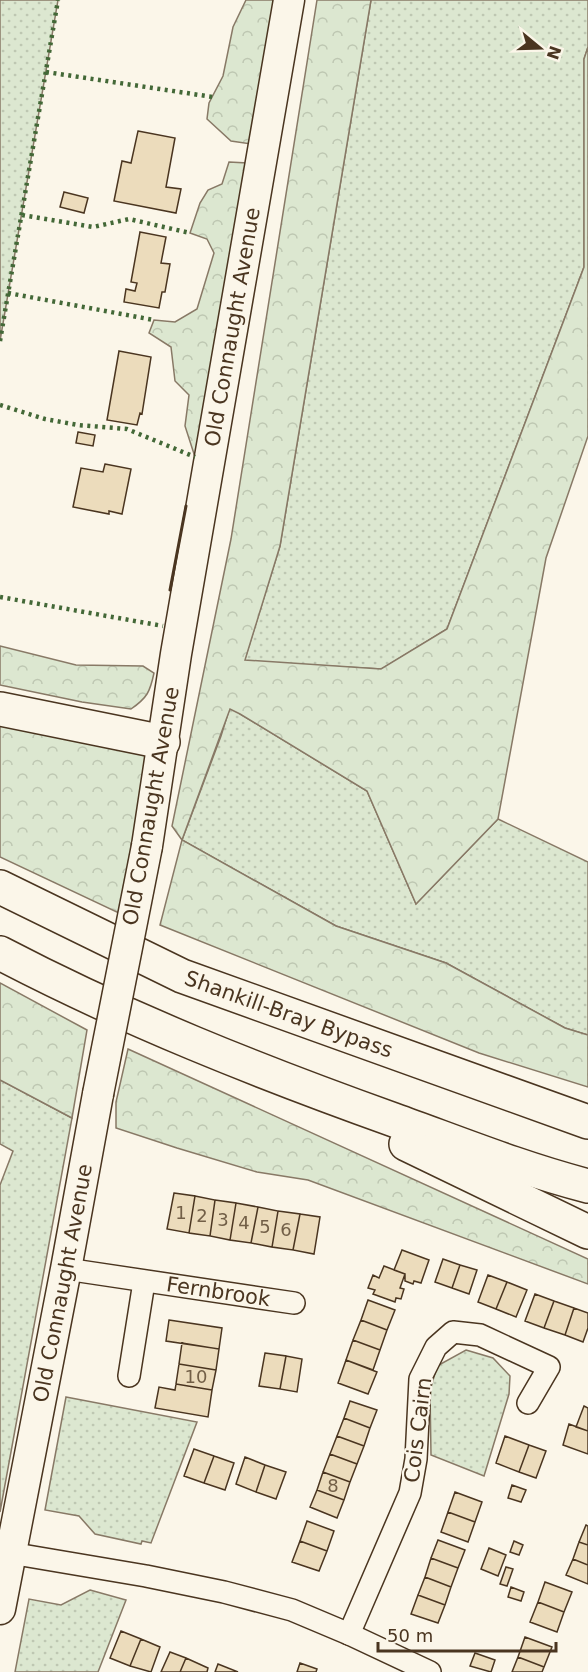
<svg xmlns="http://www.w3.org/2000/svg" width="588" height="1672" font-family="'DejaVu Sans',sans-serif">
<defs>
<pattern id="grass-dots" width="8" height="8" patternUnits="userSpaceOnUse" patternTransform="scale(1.5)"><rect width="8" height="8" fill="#dce7d0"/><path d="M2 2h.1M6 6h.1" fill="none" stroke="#bec7b2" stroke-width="1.8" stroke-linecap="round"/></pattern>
<pattern id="forest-crowns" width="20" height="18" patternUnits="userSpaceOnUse" patternTransform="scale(1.5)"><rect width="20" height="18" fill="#dce7d0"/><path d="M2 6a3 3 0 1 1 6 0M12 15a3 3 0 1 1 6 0" fill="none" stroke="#bec7b2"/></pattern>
</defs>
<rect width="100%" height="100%" fill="#fbf6e9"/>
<path fill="url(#grass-dots)" stroke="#887966" stroke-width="1.5" d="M0,0h58l-58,341z
M371,0h217v47l-4,12v208l-137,362 -65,40 -126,-7 -16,52 127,77 49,113 82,-85 90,43v173l-23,-7 -119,-65 -110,-37 -154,-86 39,-104 59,-190z
M0,1080l72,38 -72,394v-327l13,-34 -13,-7z
M466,1350l27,8 17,18 -1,18 -25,82 -53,-21 -1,-64 7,-25z
M66,1397l131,25 -46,121 -9,-2 -1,3 -46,-10 -16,-18 -34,-6z
M90,1590l36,10 -28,72h-83l14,-73 32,6z"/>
<path fill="url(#forest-crowns)" stroke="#887966" stroke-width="1.5" d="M246,0h31l-26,144 -20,-3 -24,-22 2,-16 14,-27 10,-49z
M317,0h54l-91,546 -35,114 136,9 66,-40 137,-362v-208l4,-12v389l-42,122 -48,261 -82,85 -49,-113 -127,-77 -10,-5 -48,131 154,86 110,37 119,65 23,7v52l-109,-34 -319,-128 22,-85 -10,-14 59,-287z
M229,162l18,1 -52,294 -10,-31 4,-31 -14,-14 -4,-34 -22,-14 5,-13 21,2 22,-13 17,-56 -7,-14 -17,-6 10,-30 8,-13 14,-6z
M0,646l76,19 67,1 11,7c-4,19 -7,25 -23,36l-49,-7 -82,-17z
M0,720l156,34 -33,161 -123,-58z
M0,983l87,47 -15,88 -72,-38z
M128,1049l460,210v25l-280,-104 -51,-8 -80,-24 -61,-20v-26z"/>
<path fill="#ecdcbc" stroke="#4a3520" stroke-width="1.5" d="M138,131l37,7 -9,49 15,2 -5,24 -62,-12 8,-40 9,2z
M64,192l24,6 -4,15 -24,-6z
M140,232l26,5 -5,26 9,1 -5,28h-3l-3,16 -35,-6 2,-13 9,2 2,-8 -6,-1z
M119,351l32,6 -9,57 -2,-1 -3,12 -30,-5z
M78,432l17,3 -2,11 -17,-3z
M105,464l26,5 -9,45 -13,-3v3l-36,-7 8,-39 22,4z
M174,1193l21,3 -6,37 -22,-4z
M195,1196l20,4 -5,36 -21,-3z
M215,1200l21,3 -6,37 -20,-4z
M236,1203l22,4 -7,36 -21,-3z
M258,1207l20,4 -6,36 -21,-4z
M278,1211l22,3 -7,36 -21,-3z
M300,1214l20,3 -6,37 -21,-4z
M402,1250l27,10 -8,23 -7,-2 -1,3 -8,-3v-7l-11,-4z
M443,1259l17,6 -8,23 -17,-6z
M460,1265l17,5 -8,24 -17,-6z
M384,1266l21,8 -5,14 4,1 -3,10 -5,-1 -1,4 -22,-8 2,-4 -7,-2 5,-13 6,3z
M488,1275l19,7 -11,27 -18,-7z
M507,1282l20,8 -11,27 -20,-8z
M535,1294l19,7 -10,27 -19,-7z
M368,1300l27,10 -8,20 -26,-10z
M554,1301l20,7 -9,27 -21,-7z
M574,1308l14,5v15l-5,14 -18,-7z
M169,1320l53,8 -3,21 -53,-8z
M361,1320l26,10 -7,20 -27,-10z
M353,1340l27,10 -7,20 -27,-10z
M182,1343l37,6 -3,21 -37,-6z
M265,1353l21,3 -6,33 -21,-3z
M286,1356l16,3 -5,33 -17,-3z
M346,1360l31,12 -9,22 -30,-11z
M179,1364l37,6 -4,20 -36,-6z
M176,1384l36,6 -4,27 -53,-9 4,-21 16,3z
M350,1401l27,9 -7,18 -26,-10z
M584,1406l4,2v23l-12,-4z
M344,1418l26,10 -6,18 -27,-10z
M569,1424l19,7v23l-25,-9z
M337,1436l27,10 -7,18 -27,-10z
M505,1436l24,9 -10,27 -23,-9z
M529,1445l17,6 -10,27 -17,-6z
M194,1449l20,7 -10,27 -20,-7z
M330,1454l27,10 -7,18 -27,-10z
M214,1456l20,7 -9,27 -21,-7z
M245,1457l20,8 -9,27 -20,-8z
M265,1465l21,7 -10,27 -20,-7z
M323,1472l27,10 -6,18 -27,-10z
M512,1485l14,5 -5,12 -13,-4z
M317,1490l27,10 -7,18 -27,-11z
M455,1492l27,10 -7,20 -27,-10z
M448,1512l27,10 -7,20 -27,-10z
M307,1521l27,10 -7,20 -27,-10z
M586,1525l2,1v19l-9,-3z
M438,1540l27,10 -7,18 -27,-10z
M300,1541l27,10 -8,20 -27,-9z
M514,1541l9,4 -4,10 -9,-3z
M579,1542l9,3v20l-15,-6z
M489,1548l17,7 -8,21 -17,-7z
M431,1558l27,10 -7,19 -26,-10z
M573,1559l15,6v19l-22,-9z
M506,1567l7,2 -6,17 -7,-2z
M425,1577l26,10 -6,18 -27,-10z
M545,1582l27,10 -8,20 -26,-10z
M511,1587l13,5 -3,9 -13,-4z
M418,1595l27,10 -7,18 -27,-9z
M538,1602l26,10 -7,20 -27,-10z
M121,1631l20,8 -11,27 -20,-8z
M525,1637l27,10 -8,20 -26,-10z
M141,1639l19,8 -9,25 -21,-6z
M170,1652l16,6 -6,14h-19z
M475,1653l20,7 -4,12 -21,-6z
M518,1657l26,10 -2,5h-30z
M186,1658l22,10 -1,4h-27z
M300,1663l17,6 -1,3h-19z
M218,1664l20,8h-23z"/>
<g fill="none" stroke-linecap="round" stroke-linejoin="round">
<g stroke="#4a3520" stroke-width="24">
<g id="street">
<path id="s1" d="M66,1269l228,34"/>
<path d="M129,1376l15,-94"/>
<path d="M10,1553l136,23 78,16 68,18 57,24 81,38"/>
<path d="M349,1634l61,-141 6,-34 4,-80 16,-32 17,-15 27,3 69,32 -21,36"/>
</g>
</g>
<g stroke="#4a3520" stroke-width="33">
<g id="secondary">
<path id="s2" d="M147,846l29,-192 113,-654"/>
<path id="s3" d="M0,1609l66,-340 32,-175"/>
</g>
</g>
<g stroke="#4a3520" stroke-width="36">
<g id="highway">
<path d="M0,709l163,33"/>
<path id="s4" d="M0,887l182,89 406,146"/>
<path d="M0,953c126,66 260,119 394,167 64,23 128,49 194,66"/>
<path d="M406,1144l182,88"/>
</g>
</g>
<use href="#street" stroke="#fbf6e9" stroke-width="21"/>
<use href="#secondary" stroke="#fbf6e9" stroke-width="30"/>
<use href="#highway" stroke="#fbf6e9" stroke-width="33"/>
<g stroke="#4a3520" stroke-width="33" stroke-linecap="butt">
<path id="secondary-bridge" d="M98,1094l49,-248"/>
</g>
<use href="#secondary-bridge" stroke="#fbf6e9" stroke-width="30"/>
<path stroke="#436837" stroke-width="4.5" stroke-dasharray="3 4.5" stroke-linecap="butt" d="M46,72l167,25
M22,215l71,12 36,-8 61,14
M8,293l146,27
M0,341l58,-341
M0,405l45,14 33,6 49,4 68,28
M0,597l163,29"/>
<path stroke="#4a3520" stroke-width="3" d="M170,590l16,-84"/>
</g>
<g text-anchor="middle" stroke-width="4.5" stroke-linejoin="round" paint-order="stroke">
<g font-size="18" fill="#725f47">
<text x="181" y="1219">1</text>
<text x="202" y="1222">2</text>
<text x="223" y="1226">3</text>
<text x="244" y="1229">4</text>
<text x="265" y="1233">5</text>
<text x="286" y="1236">6</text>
<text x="196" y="1383">10</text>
<text x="333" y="1492">8</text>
</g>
<g font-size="21" fill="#4a3520" stroke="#fbf6e9">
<text dy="7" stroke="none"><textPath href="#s2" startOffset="526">Old Connaught Avenue</textPath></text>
<text transform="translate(151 806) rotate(-80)" y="7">Old Connaught Avenue</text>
<text dy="7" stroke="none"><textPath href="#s4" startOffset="316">Shankill-Bray Bypass</textPath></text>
<text dy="7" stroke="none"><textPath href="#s3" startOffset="332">Old Connaught Avenue</textPath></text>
<text dy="7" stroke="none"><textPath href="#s1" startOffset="154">Fernbrook</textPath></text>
<text transform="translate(418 1430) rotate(-83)" y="7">Cois Cairn</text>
</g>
</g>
<g transform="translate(540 48) rotate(109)" stroke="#fbf6e9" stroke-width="4.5" paint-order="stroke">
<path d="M0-4.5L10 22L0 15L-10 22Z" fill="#4a3520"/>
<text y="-9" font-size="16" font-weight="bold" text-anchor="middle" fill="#4a3520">N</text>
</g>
<path d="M378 1642v9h178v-9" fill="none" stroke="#4a3520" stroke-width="3"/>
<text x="387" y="1642" font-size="18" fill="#4a3520" stroke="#fbf6e9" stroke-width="4.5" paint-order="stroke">50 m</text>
</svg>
